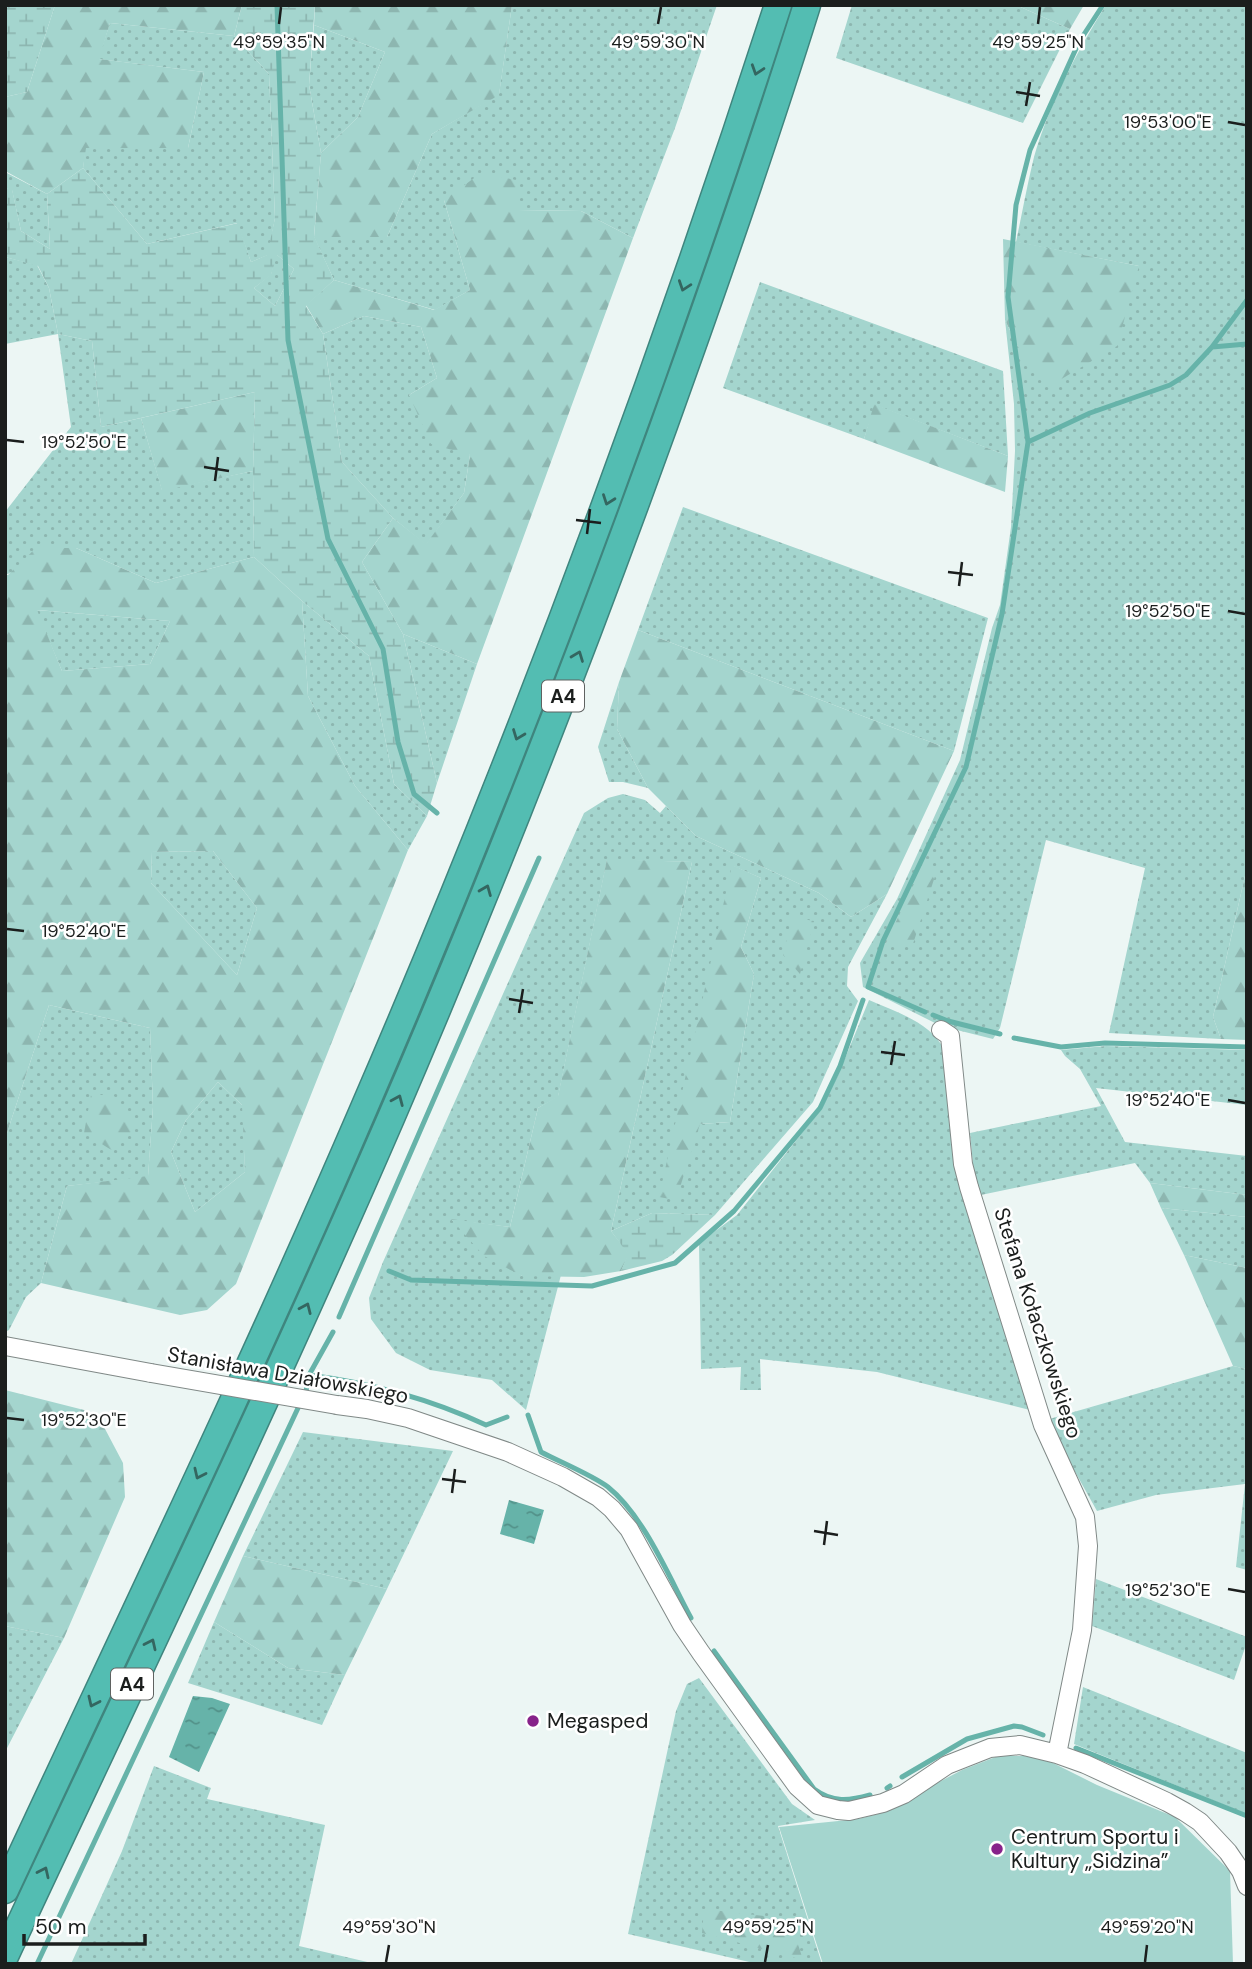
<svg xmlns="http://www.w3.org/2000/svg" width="1252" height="1969" font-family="'DM Sans',sans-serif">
<defs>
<pattern id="grass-dots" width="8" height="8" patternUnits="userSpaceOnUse" patternTransform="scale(1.75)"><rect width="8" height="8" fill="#a4d5ce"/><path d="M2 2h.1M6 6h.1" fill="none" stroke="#8db6b0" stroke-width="1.8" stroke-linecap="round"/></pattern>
<pattern id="forest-firs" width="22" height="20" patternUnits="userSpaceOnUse" patternTransform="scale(1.75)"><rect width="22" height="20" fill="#a4d5ce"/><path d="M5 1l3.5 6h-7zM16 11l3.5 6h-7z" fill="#8db6b0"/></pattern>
<pattern id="wetland-marsh" width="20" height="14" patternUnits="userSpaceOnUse" patternTransform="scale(1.75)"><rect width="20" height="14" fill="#a4d5ce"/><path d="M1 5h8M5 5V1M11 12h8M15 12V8" fill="none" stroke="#8db6b0"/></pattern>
<pattern id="water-ripples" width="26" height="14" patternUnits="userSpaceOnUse" patternTransform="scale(1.75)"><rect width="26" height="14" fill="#66b3a9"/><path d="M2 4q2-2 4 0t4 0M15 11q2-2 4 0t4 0" fill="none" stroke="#539189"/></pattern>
</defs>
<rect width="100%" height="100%" fill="#ecf6f4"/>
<path fill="url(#grass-dots)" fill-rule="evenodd" d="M512,5h205l-42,123 -42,110 -52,-27 -62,-1 -75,-10 26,90 -35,20 -101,-30 -20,-43h73l45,-103 67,-40z
M852,5h164l54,24 -47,94 -187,-65z
M1106,5h141v862l-34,150 8,22 -112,-6 36,-165 -99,-28 -46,188 -7,11 -52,-13 -78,-39 -3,-24 37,-64 63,-139 32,-132 8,-23 11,-78 4,-76 -1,-47 -9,-84 13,27 121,-81 -123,-24c6,-28 11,-57 18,-85 15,-52 43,-106 72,-152z
M110,23l124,13 35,38 6,144 -7,37 -17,7 -14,-39 -90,21 -64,-76 2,-20h103l16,-76 -106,-13z
M314,25l71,27 -27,65 -37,36 -12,-68z
M5,159l2,14 40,21 3,55 -29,-18 -9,-41 -7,-2z
M276,254l18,15 -19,37 -21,-18 17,-14z
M5,257l32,8 12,23 9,46 34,7 9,86 40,-9 21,72 91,-19 1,86 -98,26 -80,-35 -71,27v-63l66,-85 -13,-93 -53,10z
M760,282l243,89 5,85 -133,-51 -11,34 -141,-51z
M364,316l57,11 16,51 -28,17 61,60 -6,38 -38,52 -33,-27 -51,-56 -19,-128z
M683,507l305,111 -34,133 -316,-121z
M302,601l67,55 25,128 33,32 -19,34 -53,-64 -47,-90z
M36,610l134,11 -20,43 -88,7z
M403,634l74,30 -40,119z
M619,682l-2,47 31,59 -25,-6h-14l-11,-35z
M623,794l22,6 15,13 6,-7 30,30 123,57 32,24 36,-23 -39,73 -1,19 11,15 -45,101 -98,113 -63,-2 -41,18 81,-369 -85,-2 -49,237 -20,11 -28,119 -58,-7 70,56 39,-1 -35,135 -34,-30 -62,-10 -34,-17 -25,-34 -2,-21 14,-36 201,-449 24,-15zM733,866l28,12 -20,69 13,27 -24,148 -30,2z
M213,851l44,57 -20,67 -86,-92 1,-31z
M869,1000c27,12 62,22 76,51l85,359 -153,-38 -117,-13 1,31h-21l1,-23 -40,2 -2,-126 38,-28 85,-107 17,-35z
M49,1005l101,23 3,79 -5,70 -81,9 -26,97 -15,14 -17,33 -4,2v-193z
M1106,1046l141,4v55l-151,-17 29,54 122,14v39l-97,-12 -15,-20 -159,33 -6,-63 131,-27 -21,-37 -15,-13 -4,-6z
M218,1082l25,24 2,66 -50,40 -24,-60 15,-32z
M1161,1208l86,9v51l-63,-13z
M1233,1366l14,3v201l-11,-3 9,-83 -89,11 -59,16 -51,-91z
M303,1432l150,19 -66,138 -144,-33z
M1096,1579l151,58v5l-13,38 -142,-54z
M214,1622l74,46 57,7 -23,50 -134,-42z
M5,1626l59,12 -59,114z
M699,1678l93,126 23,16 -37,6 44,138h-64l-130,-30 48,-223 11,-27z
M1083,1687l164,66v61l-173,-70z
M154,1766l57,22 -4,11 118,26 -26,121 77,18h-305l51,-113z"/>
<path fill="url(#forest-firs)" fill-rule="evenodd" d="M55,5h187l-8,31 -124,-13 -11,36 105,13 -16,76h-102l-3,20 -36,26 -40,-22 -2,-13v-62l22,-5z
M315,5h197l-13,90 -67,39 -45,103h-73l7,-84 37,-36 27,-65 -71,-27z
M1016,5h68l-14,24z
M481,173l35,7 3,30 62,1 52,27 -156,426 -74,-30 -41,-72 31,-44 33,26 38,-51 6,-38 -39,-11 -22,-49 28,-17 -16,-51 -57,-11 -41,18 -17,-29 28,-25 100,30 36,-20 -26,-90z
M1003,239l136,27 -22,80 -69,41 -30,-40 -13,-27z
M255,392l-2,79 -91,20 -21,-73z
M874,404l134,52 -3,36 -141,-53z
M36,548h40l80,35 98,-26 48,44 6,95 47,90 53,64 -172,434 -29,26 -27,5 -139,-32 26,-97 81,-10 5,-69 -3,-79 -101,-23 -44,134v-564h3zM37,610l133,11 -20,43 -88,7zM213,851l44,57 -20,67 -86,-92 1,-31zM218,1082l24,23 3,67 -50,40 -24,-60 15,-32z
M638,630l316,121 -67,143 -36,23 -32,-24 -123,-57 -48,-48 -31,-59 2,-47z
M607,859l85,3 -81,369 18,23 -8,17 -37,6 -62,-1 -38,-20 -33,-37 59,8 28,-119 20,-12z
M732,865l29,13 -20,69 13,27 -24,148 -30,2 -24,76 -17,-3z
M1247,867v173l-26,-1 -8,-22z
M921,869l16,1 -25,77 -26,-4z
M792,917l22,4 -14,53 -17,-19z
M91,1095h22l26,29 -26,27 -29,-18z
M1150,1183l97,12v22l-86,-9z
M1184,1255l63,13v101l-14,-3z
M5,1390l79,20 20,17 19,36 2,34 -61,141 -59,-12z
M243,1556l144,33 -42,86 -57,-7 -74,-46z
M704,1909l86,10 13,41 -101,-27z"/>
<path fill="url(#wetland-marsh)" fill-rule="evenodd" d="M5,5h50l-28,87 -22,5z
M242,5h73l-6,80 12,68 -7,83 20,44 -28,26 17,28 19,128 51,56 -31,44 41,72 34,149 -10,33 -33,-32 -25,-128 -67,-55 -48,-44 -1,-86 2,-79 -154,35 -9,-86 -34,-7 -9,-46 -11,-22 -33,-9v-69l7,1 9,42 29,18 -3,-55 36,-26 64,76 91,-21 13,39 16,-7 8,-37 -6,-144 -35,-38zM277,255l17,14 -19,37 -21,-18 17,-13z
M652,1213l63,2 -43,40 -10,6 -41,10 7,-17 -17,-23z"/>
<path fill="#a4d5ce" d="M998,1756h26l23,4 50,25 78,32 55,54 3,93h-410l-44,-137 79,-8 20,-5 84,-44z"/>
<path fill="url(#water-ripples)" d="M509,1500l35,10 -10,34 -34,-10z
M193,1696l19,2 18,6 -31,68 -30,-15z"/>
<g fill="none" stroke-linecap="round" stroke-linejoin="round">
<path stroke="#66b3a9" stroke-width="5" d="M277,5l11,335 40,199 55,110 15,93 16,52 23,19
M1212,347l35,-3
M1028,442l62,-29 80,-28 16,-10 26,-28 35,-47
M925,1012l-57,-25 15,-46 83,-174 36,-153 26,-172 -20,-145 8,-92 14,-55 49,-108 24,-37
M933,1015l15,6 52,13
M1014,1038l47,9 44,-4 142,4
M389,1271l22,9 181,6 83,-23 59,-52 86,-103 20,-42 23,-66
M339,1317l200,-459
M309,1375c63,8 119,23 177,50l21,-8
M528,1415l13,37c19,10 51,23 67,35 36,29 61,90 83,131
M714,1651l100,138c19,14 35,12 56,6
M1076,1748l171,68
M902,1777l65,-38 47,-13 8,1 21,8
M887,1788l3,-2
M37,1964l269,-573 3,-16 24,-43"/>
<g stroke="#808987" stroke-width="20">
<path id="minor" d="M941,1030l9,6 13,128 6,23 74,238 42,92 3,29 -6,84 -25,124
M5,1346l146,27
M337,1405l30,4 41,9 100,34 55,25 35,20 14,12 17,20 53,96 19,28 96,133 21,19 20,5 11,1 34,-8 21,-9 43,-29 43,-17 30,-3 37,9 28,10 82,38 18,10 15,10 28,30 13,19 6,15"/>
</g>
<g stroke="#3f857e" stroke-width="29">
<path id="highway" d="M5,1890c121,-260 246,-519 359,-782 156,-361 293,-729 414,-1103
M5,1956c130,-278 264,-556 386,-838 109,-253 209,-511 301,-771 40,-113 79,-227 115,-342"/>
</g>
<use href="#minor" stroke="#fff" stroke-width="18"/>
<use href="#highway" stroke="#53bdb2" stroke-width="26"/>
<g stroke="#808987" stroke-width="20" stroke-linecap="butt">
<path id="minor-bridge" d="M151,1373l186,32"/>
</g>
<use href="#minor-bridge" stroke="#fff" stroke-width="18"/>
</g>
<defs><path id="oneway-chevron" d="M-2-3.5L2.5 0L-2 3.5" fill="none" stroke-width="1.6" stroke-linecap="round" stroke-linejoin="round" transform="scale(1.75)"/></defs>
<g stroke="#346660">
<use href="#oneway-chevron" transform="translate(757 70) rotate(108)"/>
<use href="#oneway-chevron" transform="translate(684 286) rotate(109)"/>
<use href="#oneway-chevron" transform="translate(608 500) rotate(110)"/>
<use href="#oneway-chevron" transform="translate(578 656) rotate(-69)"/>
<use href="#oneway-chevron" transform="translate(518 735) rotate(111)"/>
<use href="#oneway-chevron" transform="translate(486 890) rotate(-68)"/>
<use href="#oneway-chevron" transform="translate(398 1100) rotate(-67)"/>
<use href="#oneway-chevron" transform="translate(306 1308) rotate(-66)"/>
<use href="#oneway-chevron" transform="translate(199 1474) rotate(115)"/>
<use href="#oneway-chevron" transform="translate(151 1644) rotate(-65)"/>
<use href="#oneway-chevron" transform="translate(93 1702) rotate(115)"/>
<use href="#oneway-chevron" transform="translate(44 1872) rotate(-65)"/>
</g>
<path fill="none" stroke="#1b1e1d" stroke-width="2.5" d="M279,24l2,-17M658,24l3,-17M1038,24l2,-17M1016,92l24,4M1026,106l4,-24M1228,122l17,3M7,440l17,2M204,467l25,4M215,481l3,-24M576,520l25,3M587,534l3,-25M948,572l25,3M959,586l3,-24M1228,611l17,3M7,929l17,2M509,999l24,4M519,1013l4,-24M881,1052l24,3M891,1065l4,-24M1228,1100l17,3M7,1418l17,2M442,1479l24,3M452,1493l3,-24M814,1531l24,4M824,1545l3,-24M1228,1589l17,3M386,1962l3,-17M765,1962l3,-17M1145,1962l2,-17"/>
<g fill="#87228a" stroke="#fff" stroke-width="2.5">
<circle cx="533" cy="1721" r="7"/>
<circle cx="997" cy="1849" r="7"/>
</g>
<g text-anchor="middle" stroke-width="5" stroke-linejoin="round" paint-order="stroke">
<g fill="#fff" stroke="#5f6261" stroke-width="2">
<rect x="542" y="680.5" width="42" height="31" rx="5"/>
<rect x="111" y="1668.5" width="42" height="31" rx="5"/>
</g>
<g font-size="19" font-weight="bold" fill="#1b1e1d">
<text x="563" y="703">A4</text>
<text x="132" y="1691">A4</text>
</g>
<g font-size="21" fill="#1b1e1d" stroke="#fff">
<text transform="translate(1038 1323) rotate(72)" y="7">Stefana Kołaczkowskiego</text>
<text transform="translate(288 1375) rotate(10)" y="7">Stanisława Działowskiego</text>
</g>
<g font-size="21" fill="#1b1e1d" stroke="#fff" text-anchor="start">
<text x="547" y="1728">Megasped</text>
<text x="1011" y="1844">Centrum Sportu i<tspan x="1011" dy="24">Kultury „Sidzina”</tspan></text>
</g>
</g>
<g font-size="18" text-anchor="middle" fill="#1b1e1d" stroke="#fff" stroke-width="5" stroke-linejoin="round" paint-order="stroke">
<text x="279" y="48">49°59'35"N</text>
<text x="658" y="48">49°59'30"N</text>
<text x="1038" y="48">49°59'25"N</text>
<text x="1168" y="128">19°53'00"E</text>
<text x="84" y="448">19°52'50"E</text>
<text x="1168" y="617">19°52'50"E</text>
<text x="84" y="937">19°52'40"E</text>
<text x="1168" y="1106">19°52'40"E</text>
<text x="84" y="1426">19°52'30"E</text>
<text x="1168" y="1596">19°52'30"E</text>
<text x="389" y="1933">49°59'30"N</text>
<text x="768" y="1933">49°59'25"N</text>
<text x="1147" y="1933">49°59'20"N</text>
</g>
<rect width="1252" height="1969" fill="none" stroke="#1b1e1d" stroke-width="14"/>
<path d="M24 1934v10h121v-10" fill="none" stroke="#1b1e1d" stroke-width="3.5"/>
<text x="35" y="1934" font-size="21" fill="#1b1e1d" stroke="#ffffff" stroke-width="5" paint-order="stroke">50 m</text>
</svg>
